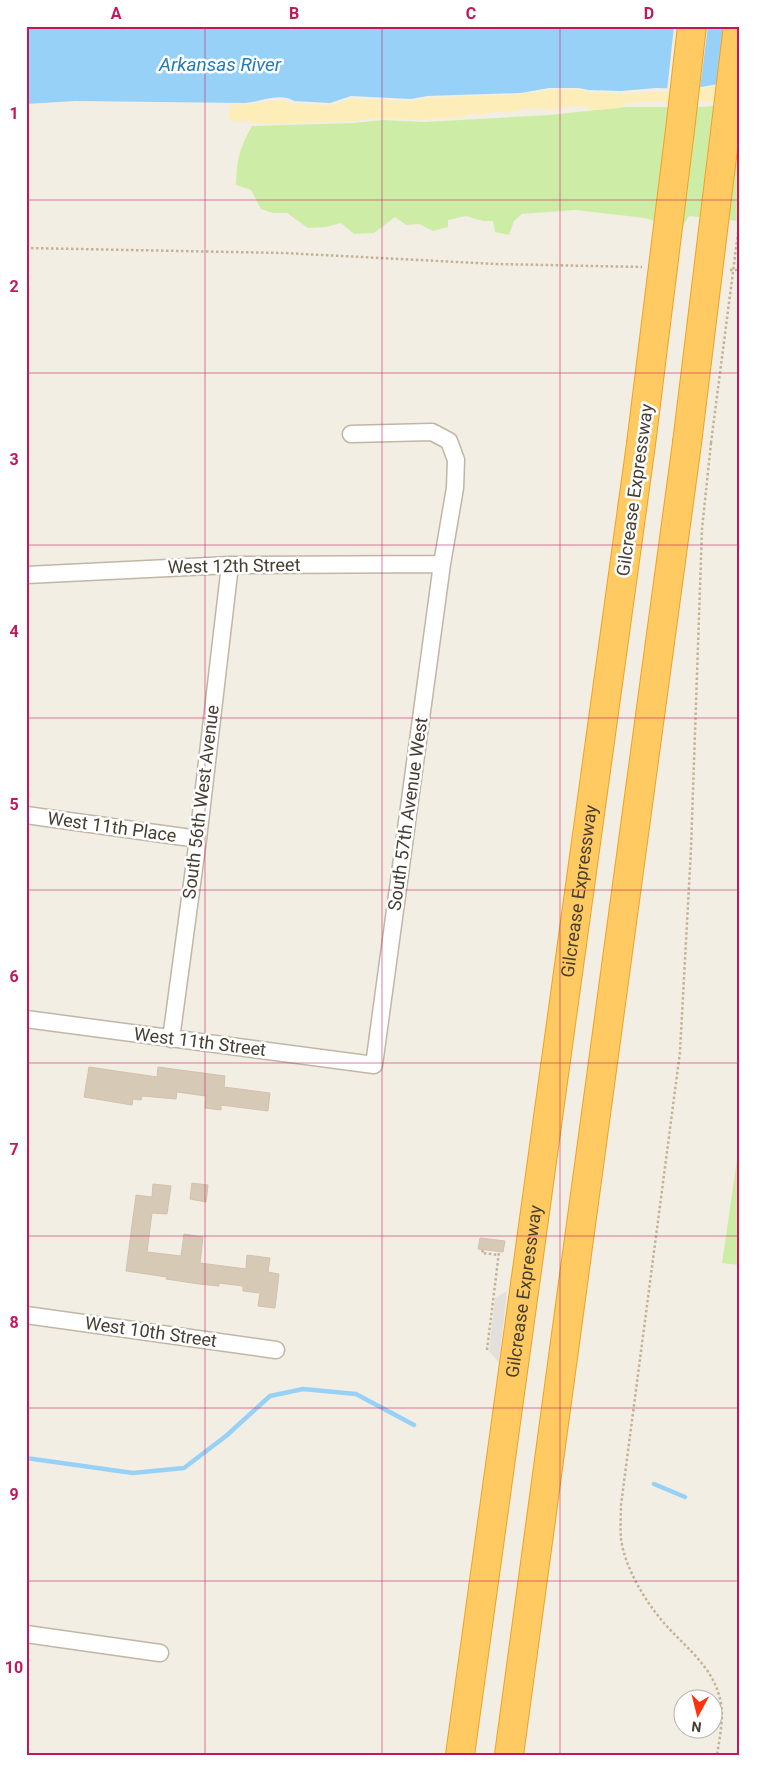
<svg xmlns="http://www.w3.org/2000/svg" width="765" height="1781" font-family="Roboto,sans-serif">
<rect width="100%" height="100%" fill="#f3eee3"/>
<path fill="#cdeda6" d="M739,104v117l-50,-5 -6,10 -16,-1 -22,-7 -70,-8 -53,4 -8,7 -5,14 -14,-3 -2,-11h-10l-17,-5 -18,4v7l-15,4 -14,-7 -13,1 -11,-8 -21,16 -20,1 -13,-11 -15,4 -18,1 -21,-15h-14l-12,-4 -10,-19 -15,-5c1,-26 3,-36 16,-59l101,-3 30,-3 42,2 124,-7 76,-8h76z
M739,1146v119l-17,-2z"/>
<path fill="#fdeeb9" d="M712,86h11l-4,17 -24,-3 -22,4 -15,-3 -20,1 -10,1 -10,5 -9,1 -16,1 -11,-4h-12l-17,4 -23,-2 -24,5 -7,-2 -19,4 -6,-2 -13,4 -44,3 -37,-2 -26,3 -84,3 -18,-1 -5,-2h-15l-4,-4 3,-12c6,-1 11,0 17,-1 15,-1 30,-8 44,0l39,1 20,-6 60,2 17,-3 95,-4 26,-4 29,-1 11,3 33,1 69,-2z"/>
<path fill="#e3e0dc" d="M507,1291l-8,72 -10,-12 6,-53z"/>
<path fill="#97d1f8" d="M26,26h713l-15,57 -34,6 -34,-1 -35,3 -32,-1 -11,-2h-29l-28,5 -94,3 -16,3 -60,-3 -21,7 -36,-2c-14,-9 -34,1 -49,2l-170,-2 -49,3z"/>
<path fill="#f3eee3" d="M674,26h34l-8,62 -10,3h-23z"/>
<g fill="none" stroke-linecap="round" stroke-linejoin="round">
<path stroke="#97d1f8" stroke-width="4.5" d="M26,1458l107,15 51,-5 42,-32 44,-40 33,-7 53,5 58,31
M654,1484l31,13"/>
</g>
<path fill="#d6cab7" stroke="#d2c2aa" d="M89,1067l68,10 1,-10 67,9 -1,11 46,6 -2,18 -47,-6v5l-16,-2 1,-12 -29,-4 -1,7 -34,-3 -1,4 -8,-1 -1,6 -48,-8z
M192,1183l16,2 -2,17 -16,-3z
M153,1184l18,2 -4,28 -15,-1 -5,39 34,4 3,-22 19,3 -3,26 46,6 1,-14 23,3 -2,14 11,2 -4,34 -17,-2 2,-13 -17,-2v-5l-24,-3v3l-20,-2 -33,-5 1,-2 -41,-6 10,-76 16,2z
M480,1238l25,3 -2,11 -25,-3z"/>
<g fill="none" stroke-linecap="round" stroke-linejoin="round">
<g stroke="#c0b6a4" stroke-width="19">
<path id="street" d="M26,575l204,-10 212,-1
M26,815l172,24
M26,1019l348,46 68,-501 13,-76 1,-28 -7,-19 -17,-9 -81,2
M171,1039l27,-200 32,-274
M26,1315l250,35
M26,1634l134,19"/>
</g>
<g stroke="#eea223" stroke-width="30">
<g id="highway">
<path id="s1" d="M460,1755l181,-1311"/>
<path d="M509,1755l178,-1312"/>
</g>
</g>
<path stroke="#c3b294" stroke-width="2.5" stroke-dasharray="2.5 2.5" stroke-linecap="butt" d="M26,248l258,5 212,11 146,3
M730,270h9
M711,443l-9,86 -11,320 -11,203 -59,453c0,11 -1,23 0,34 4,29 24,62 43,84 20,23 46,41 55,72 6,19 1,40 -2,60
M483,1250l-1,3 17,2
M487,1350l12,-98"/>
<use href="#street" stroke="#fff" stroke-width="16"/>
<use href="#highway" stroke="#ffca62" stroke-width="28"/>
<g stroke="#eea223" stroke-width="30" stroke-linecap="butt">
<path id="highway-bridge" d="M687,443l51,-417
M641,444l39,-314 12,-104"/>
</g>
<path stroke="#c3b294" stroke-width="2.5" stroke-dasharray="2.5 2.5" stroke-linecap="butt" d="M711,443l28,-218"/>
<use href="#highway-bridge" stroke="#ffca62" stroke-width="28"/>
</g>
<path fill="none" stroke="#c2185b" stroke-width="1" stroke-opacity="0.55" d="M205,26v1729M382,26v1729M560,26v1729M26,200h713M26,373h713M26,545h713M26,718h713M26,890h713M26,1063h713M26,1236h713M26,1408h713M26,1581h713"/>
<g text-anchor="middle" stroke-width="5" stroke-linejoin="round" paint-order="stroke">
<g font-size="18" fill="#463e32" stroke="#fff">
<text transform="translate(635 490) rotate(-82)" y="6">Gilcrease Expressway</text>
<text transform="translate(234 566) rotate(-1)" y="6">West 12th Street</text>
<text transform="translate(201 802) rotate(-83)" y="6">South 56th West Avenue</text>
<text transform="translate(408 814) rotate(-82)" y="6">South 57th Avenue West</text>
<text transform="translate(112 827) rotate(8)" y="6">West 11th Place</text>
<text dy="6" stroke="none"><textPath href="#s1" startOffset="872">Gilcrease Expressway</textPath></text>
<text transform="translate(200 1042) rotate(7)" y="6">West 11th Street</text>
<text dy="6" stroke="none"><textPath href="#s1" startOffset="468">Gilcrease Expressway</textPath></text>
<text transform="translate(151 1332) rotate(8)" y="6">West 10th Street</text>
</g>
<g font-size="19" font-style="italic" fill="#217bbc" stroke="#fff">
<text x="220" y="71">Arkansas River</text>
</g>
</g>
<rect width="765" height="1781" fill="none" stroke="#ffffff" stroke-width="55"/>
<g transform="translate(698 1714) rotate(187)"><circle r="24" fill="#ffffff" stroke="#b5b2ad"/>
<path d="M0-4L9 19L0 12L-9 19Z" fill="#ff320e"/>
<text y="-8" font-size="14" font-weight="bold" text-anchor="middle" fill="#463e32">N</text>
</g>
<rect x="28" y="28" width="710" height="1726" fill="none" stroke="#c2185b" stroke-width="2"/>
<g font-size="16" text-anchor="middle" font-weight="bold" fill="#c2185b">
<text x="116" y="19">A</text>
<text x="294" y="19">B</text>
<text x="471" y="19">C</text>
<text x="649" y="19">D</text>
<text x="14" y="119">1</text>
<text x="14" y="292">2</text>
<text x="14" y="465">3</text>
<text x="14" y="637">4</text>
<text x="14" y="810">5</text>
<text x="14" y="982">6</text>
<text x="14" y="1155">7</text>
<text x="14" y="1328">8</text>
<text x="14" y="1500">9</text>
<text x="14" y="1673">10</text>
</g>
</svg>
